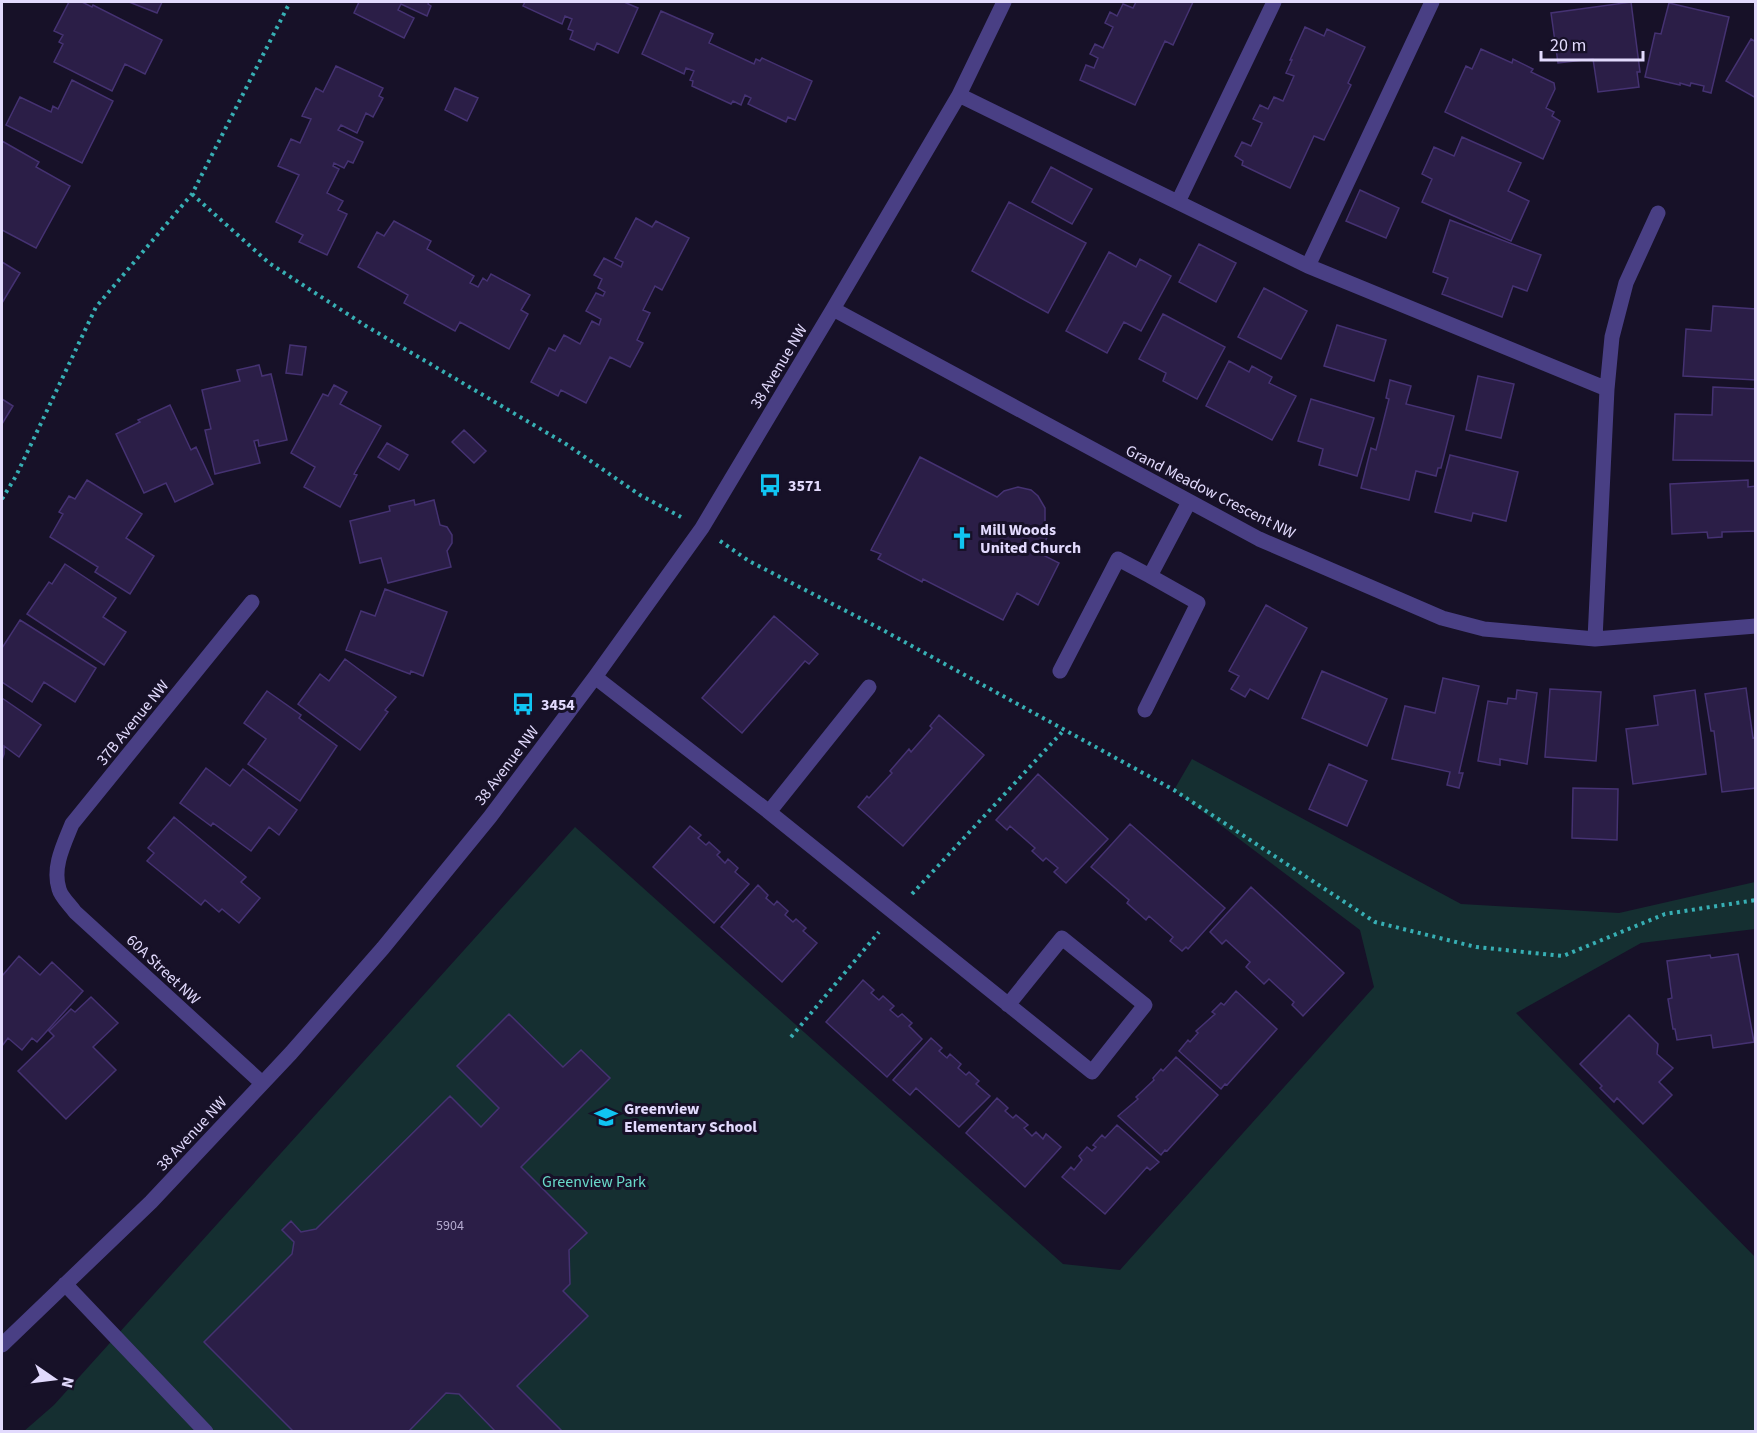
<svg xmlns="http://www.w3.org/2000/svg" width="1757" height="1433" font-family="'Source Sans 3',sans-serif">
<rect width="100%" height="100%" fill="#171128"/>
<path fill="#152f31" d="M1192,759l269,145 158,9 136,-31v47l-114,14 -125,70 239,244v174l-1732,1 31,-27 521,-578 488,437 57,6 254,-283 -14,-57 -186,-140z"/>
<path fill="#2b1e47" stroke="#453272" stroke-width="1.5" d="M69,2h13l10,5 1,-2 69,35 -17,34 -20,-10 -13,27 -58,-29 9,-18 -4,-2 4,-7 -9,-4z
M129,2h33l-5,11z
M359,2h70l-1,2 3,2 -4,10 -26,-12 -3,6 16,8 -10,20 -50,-25z
M525,2h99l14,6 -20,45 -21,-10 -3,7 -24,-11 3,-8 -5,-2 4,-10 -7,-3 -3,8 -39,-18z
M1136,2h57l-20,43 -8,-4 -30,64 -55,-25 6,-15 8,3 4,-10 -8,-4 5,-10 8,4 10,-21 -8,-4 5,-11 7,4 6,-12 10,4z
M1631,2l9,70h-3l2,15 -41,5 -5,-33 -35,4 -7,-50z
M1669,3l60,14 -18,76 -8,-2 1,-5 -13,-3 -1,3 -10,-3v2l-35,-8 10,-44 6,1z
M661,11l52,23 -4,9 45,21 2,-5 4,2 2,-3 50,23 -17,39 -7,-3 -2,5 -38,-18 3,-6 -6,-3 -4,10 -8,-4 -2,3 -39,-18 1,-5 -3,-1 4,-9 -8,-3 -2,6 -42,-20z
M1305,27l19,9 3,-7 38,18 -17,36 3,2 -27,55 -10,-4 -24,52 -48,-23 1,-4 -8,-5 7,-14 9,4 11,-23 -9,-4 7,-14 8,4 6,-12 9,4 11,-25 -8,-3 6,-13h-2z
M1751,39l5,3v56l-30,-17z
M1481,49l31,14 1,-4 20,10 -2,3 23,11 1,6 -9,19 8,4 -2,4 8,5 -17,38 -98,-47 21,-46 6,3z
M336,66l47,22 -4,8 4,2 -10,19 -7,-4 -9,20 -16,-8 -3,5 25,12 -10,21 -5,-2 -4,7 -10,-5 -1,3 6,3 -12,24 16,8 -5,9 9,4 -20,41 -28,-13 4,-7 -27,-13 23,-47 -21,-9 13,-27 9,4 11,-24 -9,-3 14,-28 7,4z
M72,80l41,21 -31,62 -76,-38 14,-28 31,15 2,-6 5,3z
M455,88l23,10 -11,23 -22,-11z
M1462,137l59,26 -13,28 21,10 -18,40 -89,-39 10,-23 -10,-5 12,-27 20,9z
M2,141l37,21 -3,5 34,19 -34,62 -34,-18z
M1051,167l41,22 -20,35 -40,-22z
M1360,190l39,18 -13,30 -40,-17z
M1009,202l77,41 -38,70 -76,-42z
M636,218l16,9 4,-6 33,17 -27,52 -7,-4 -12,24 7,3 -13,27 6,3 -13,24 -20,-10 -24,46 -25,-13 -3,6 -27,-14 18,-34 6,3 9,-16 16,9 12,-23 7,4 2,-6 -15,-8 10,-18 7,3 2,-4 -7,-4 4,-9 -8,-4 10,-17 17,9 2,-5 -8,-4z
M1450,220l91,35 -14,36 -14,-5 -11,31 -60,-23 6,-16 -15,-6z
M394,221l37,20 -4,8 47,27 -4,7 8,4 5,-9 4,3 4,-7 39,21 -9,15 7,4 -19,35 -49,-27 -5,9 -51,-28 4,-8 -50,-28 19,-35 7,4z
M1199,244l37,19 -20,39 -37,-20z
M1109,252l27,15 4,-8 31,17 -30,55 -17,-9 -17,31 -41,-22z
M2,262l18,11 -18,30z
M1264,288l43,23 -26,48 -43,-22z
M1713,306l43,3v71l-73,-4 3,-47 25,2z
M1163,314l62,33 -28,52 -34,-18 3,-8 -27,-14z
M1337,325l49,15 -12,41 -50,-15z
M290,345l16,2 -4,28 -16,-2z
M1229,361l20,11 3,-6 20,11 -3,6 27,13 -24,44 -66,-34z
M259,365l3,11 9,-2 16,66 -28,6 -1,-6 -4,1 6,22 -45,11 -10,-44 6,-1 -9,-39 38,-9 -3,-11z
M1478,376l36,8 -13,54 -35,-8z
M1390,380l21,6 -5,18 48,12 -13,52h-3l-2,8 -20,-5 -7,29 -48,-12 10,-40 5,2 13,-51 -3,-1z
M334,385l13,7 -7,12 41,22 -27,48 3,1 -17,32 -36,-20 11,-20 -24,-14 32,-59 5,2z
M1713,387l43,2v72l-83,-1 2,-46 37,1z
M2,399l11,7 -11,18z
M1311,399l63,19 -17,58 -38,-11 4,-16 -25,-8z
M170,405l21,45 5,-3 17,37 -38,18 -9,-19 -22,10 -28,-59 24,-12 -2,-2z
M464,430l22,21 -12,12 -22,-21z
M387,443l21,12 -9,15 -21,-13z
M1450,455l68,17 -12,49 -33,-8 -2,8 -36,-9z
M920,457l77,40 7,-6 14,-4 13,3 7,6 7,12v14l8,4 -14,27 20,10 -21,42 -21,-12 -14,27 -80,-41 -1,3 -44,-23 3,-5 -10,-4z
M87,480l55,34 -16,24 28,18 -24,38 -35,-22 3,-5 -48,-30 13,-23 -4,-2 10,-16 6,3z
M1748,480v7l8,-1v45l-34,1v5l-14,1 -1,-6 -35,2 -2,-50z
M414,500l1,5 19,-5 6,25 7,2 5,8v8l-5,8 4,16 -63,16 -7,-25 -21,5 -10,-42 40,-10 -1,-5z
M65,564l51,34 -13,19 23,15 -22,33 -77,-51 22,-32 3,2z
M385,589l62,23 -24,64 -12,-5 -1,3 -64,-24 15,-39 14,5z
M1266,605l41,23 -39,71 -18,-10 -5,8 -14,-8 8,-13 -10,-5z
M774,616l44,38 -9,10 -4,-3 -63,72 -40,-35z
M20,620l76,48 -21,34 -31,-20 -12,20 -30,-20v-34z
M345,659l51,38 -11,13 3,2 -28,38 -62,-46 22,-30 9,7z
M1322,671l65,28 -20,47 -65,-28z
M1443,678l36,8 -20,87h4l-4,15 -12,-3 3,-13 -58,-13 13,-53 30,7z
M1746,688l7,50 3,-1v51l-34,4 -8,-61h-3l-6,-37z
M1550,689l51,3 -5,69 -51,-4z
M1517,690l20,3 -10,71 -27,-5v6l-22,-4 10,-60 19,3 1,-6 8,1z
M1695,690l11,84 -73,10 -7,-55 32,-4 -4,-29z
M267,691l34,24 -2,3 38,28 -37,55 -52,-37 18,-25 -22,-16z
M2,698l39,27 -22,32 -15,-11v8l-2,6z
M939,715l45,40 -81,91 -45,-39 9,-11 2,2 23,-25 -2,-2 19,-22 2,3 21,-24 -2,-2z
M1329,764l38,17 -20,45 -38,-17z
M206,768l24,18 13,-17 54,41 -18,25 -10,-8 -18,24 -38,-28 -2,3 -31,-23z
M1038,774l70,65 -42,44 -12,-11 4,-4 -12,-10 -3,3 -11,-10 3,-3 -25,-22 -3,4 -11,-10z
M1573,788l45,1 -1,51 -45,-2z
M174,817l72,60 -5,5 19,16 -21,25 -17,-14 -3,3 -14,-12 -4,5 -54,-44 7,-8 -6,-5z
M1130,824l95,84 -37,41 -2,-2 -4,4 -12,-10 3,-4 -24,-21 -3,4 -19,-17 2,-3 -38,-33z
M690,826l11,9 -3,3 8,7 3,-3 11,10 -3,3 8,8 3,-4 10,9 -3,4 14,12 -35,39 -61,-56z
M758,885l10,10 -2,3 8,7 3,-4 11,10 -3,4 8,7 3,-3 10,9 -3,3 14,12 -35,39 -61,-55z
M1251,887l93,86 -41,43 -11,-11 2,-3 -25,-23 -5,5 -18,-17 4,-5 -24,-22 -4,4 -12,-12z
M1738,954l16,88 -41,6 -2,-13 -34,5 -2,-11h-2l-5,-30 4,-1 -5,-37 43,-6 1,3z
M19,956l21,19 12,-13 31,29 -46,51 -5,-4 -10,12 -14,-12 -6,8v-70z
M863,980l11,10 -3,3 8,7 4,-4 11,10 -4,4 8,7 4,-3 10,9 -3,3 13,13 -35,38 -61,-55z
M1236,991l41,38 -50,56 -2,-1 -4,5 -42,-38 9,-11 2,2 8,-9 -2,-2 19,-17 -3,-2 9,-9 3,2z
M91,997l27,26 -25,24 23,23 -50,49 -48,-48 36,-35 -5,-5 22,-22 4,3z
M509,1014l54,53 18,-17 29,28 -89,89 66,66 -18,17 1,34 -7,7 25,25 -71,70 46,46h-67l-37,-38 -13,-1 -38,39h-114l-90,-90 88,-88 2,-12 -12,-12 9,-9 10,11 15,-3 134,-133 31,31 18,-19 -42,-42z
M1629,1015l29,29 -1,10 16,14 -14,14 13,13 -29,29 -26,-26 -3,4 -14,-14 2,-2 -22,-22z
M931,1038l11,10 -3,3 8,7 3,-4 11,10 -3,4 8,7 3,-3 10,9 -3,3 14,12 -31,31 -43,-39 -6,7 -17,-15z
M1176,1057l42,38 -51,56 -2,-1 -4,5 -43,-39 20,-17 -2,-2 18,-17 -1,-2 8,-9 2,2z
M997,1098l11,10 -3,3 8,7 3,-3 12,10 -4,3 8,8 4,-4 7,7 3,-5 15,13 -36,40 -59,-54z
M1117,1125l42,37 -9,8 -3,-3 -42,47 -43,-37 9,-10 3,3 8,-10 -3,-4 8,-9 5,4 4,-4 -3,-2 9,-10 3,3z"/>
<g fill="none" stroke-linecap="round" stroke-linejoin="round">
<path stroke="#37afb4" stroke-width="4" stroke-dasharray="3 4.5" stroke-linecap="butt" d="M192,194l77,69 97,63 200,118 74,51 41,22
M2,499l14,-23 80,-169 96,-113 98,-192
M720,541l29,20 132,68 293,161 201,132 101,25 87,9 102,-42 91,-14
M912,894l152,-164
M791,1037l88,-105"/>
<path stroke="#493f84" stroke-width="15" d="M959,95l349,171 299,123
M1178,202l96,-200
M1308,266l124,-264
M833,309l426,230 183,79 42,11 111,10 161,-13
M252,602l-180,222c-8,20 -20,43 -13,65 2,8 11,16 16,23l187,171
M1595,639l12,-250 5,-52 14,-54 32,-70
M1060,671l58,-112 32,17
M595,677l174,135 323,260 53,-67 -83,-67 -54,67
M1145,710l53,-107 -48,-27 39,-74
M769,812l100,-125
M65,1284l141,148
M2,1345l149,-143 140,-149 92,-105 107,-131 105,-140 107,-149 131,-219 126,-214 45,-93"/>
</g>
<defs>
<g id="bus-bare" transform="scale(1.8)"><path d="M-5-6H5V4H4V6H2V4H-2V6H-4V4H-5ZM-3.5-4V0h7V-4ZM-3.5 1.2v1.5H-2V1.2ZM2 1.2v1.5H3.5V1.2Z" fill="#10c4f2" stroke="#171128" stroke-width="2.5" paint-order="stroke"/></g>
<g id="church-bare" transform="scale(1.8)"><path d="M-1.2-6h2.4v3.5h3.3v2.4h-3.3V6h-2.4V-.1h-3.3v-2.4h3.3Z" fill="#10c4f2" stroke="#171128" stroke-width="2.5" paint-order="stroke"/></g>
<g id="school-bare" transform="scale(1.8)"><path d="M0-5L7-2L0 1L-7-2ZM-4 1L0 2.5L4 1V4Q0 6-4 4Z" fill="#10c4f2" stroke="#171128" stroke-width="2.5" paint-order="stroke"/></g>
</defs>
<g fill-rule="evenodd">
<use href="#bus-bare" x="770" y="485"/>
<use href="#church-bare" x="962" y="538"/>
<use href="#bus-bare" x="523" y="704"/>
<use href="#school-bare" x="606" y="1117"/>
</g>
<g text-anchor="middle" stroke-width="6" stroke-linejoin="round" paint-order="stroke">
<g font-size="14" fill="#b4abd0">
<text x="450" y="1230">5904</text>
</g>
<g font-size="16" fill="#e2dafd" stroke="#171128">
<text transform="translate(778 366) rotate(-59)" y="6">38 Avenue NW</text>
<text transform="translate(1211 491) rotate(27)" y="6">Grand Meadow Crescent NW</text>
<text transform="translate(132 722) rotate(-51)" y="6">37B Avenue NW</text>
<text transform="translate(506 765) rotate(-53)" y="6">38 Avenue NW</text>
<text transform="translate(164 969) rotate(43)" y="6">60A Street NW</text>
<text transform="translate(191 1133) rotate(-47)" y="6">38 Avenue NW</text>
</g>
<g font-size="16" font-weight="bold" fill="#e2dafd" stroke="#171128" text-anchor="start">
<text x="788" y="491">3571</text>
<text x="980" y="535">Mill Woods<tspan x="980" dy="18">United Church</tspan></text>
<text x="541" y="710">3454</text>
<text x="624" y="1114">Greenview<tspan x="624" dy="18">Elementary School</tspan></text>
</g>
<g font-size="16" fill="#69daca" stroke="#171128">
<text x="594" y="1187">Greenview Park</text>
</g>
</g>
<rect width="1757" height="1433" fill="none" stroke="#e2dafd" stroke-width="6"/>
<g transform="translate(54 1379) rotate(104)" stroke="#171128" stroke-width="4.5" paint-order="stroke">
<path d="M0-4.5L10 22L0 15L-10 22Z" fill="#e2dafd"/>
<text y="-9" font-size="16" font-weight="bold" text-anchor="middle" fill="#e2dafd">N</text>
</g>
<path d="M1541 51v9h102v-9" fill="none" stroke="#e2dafd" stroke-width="3"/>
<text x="1550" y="51" font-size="18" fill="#e2dafd" stroke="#171128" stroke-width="4.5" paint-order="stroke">20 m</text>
</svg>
